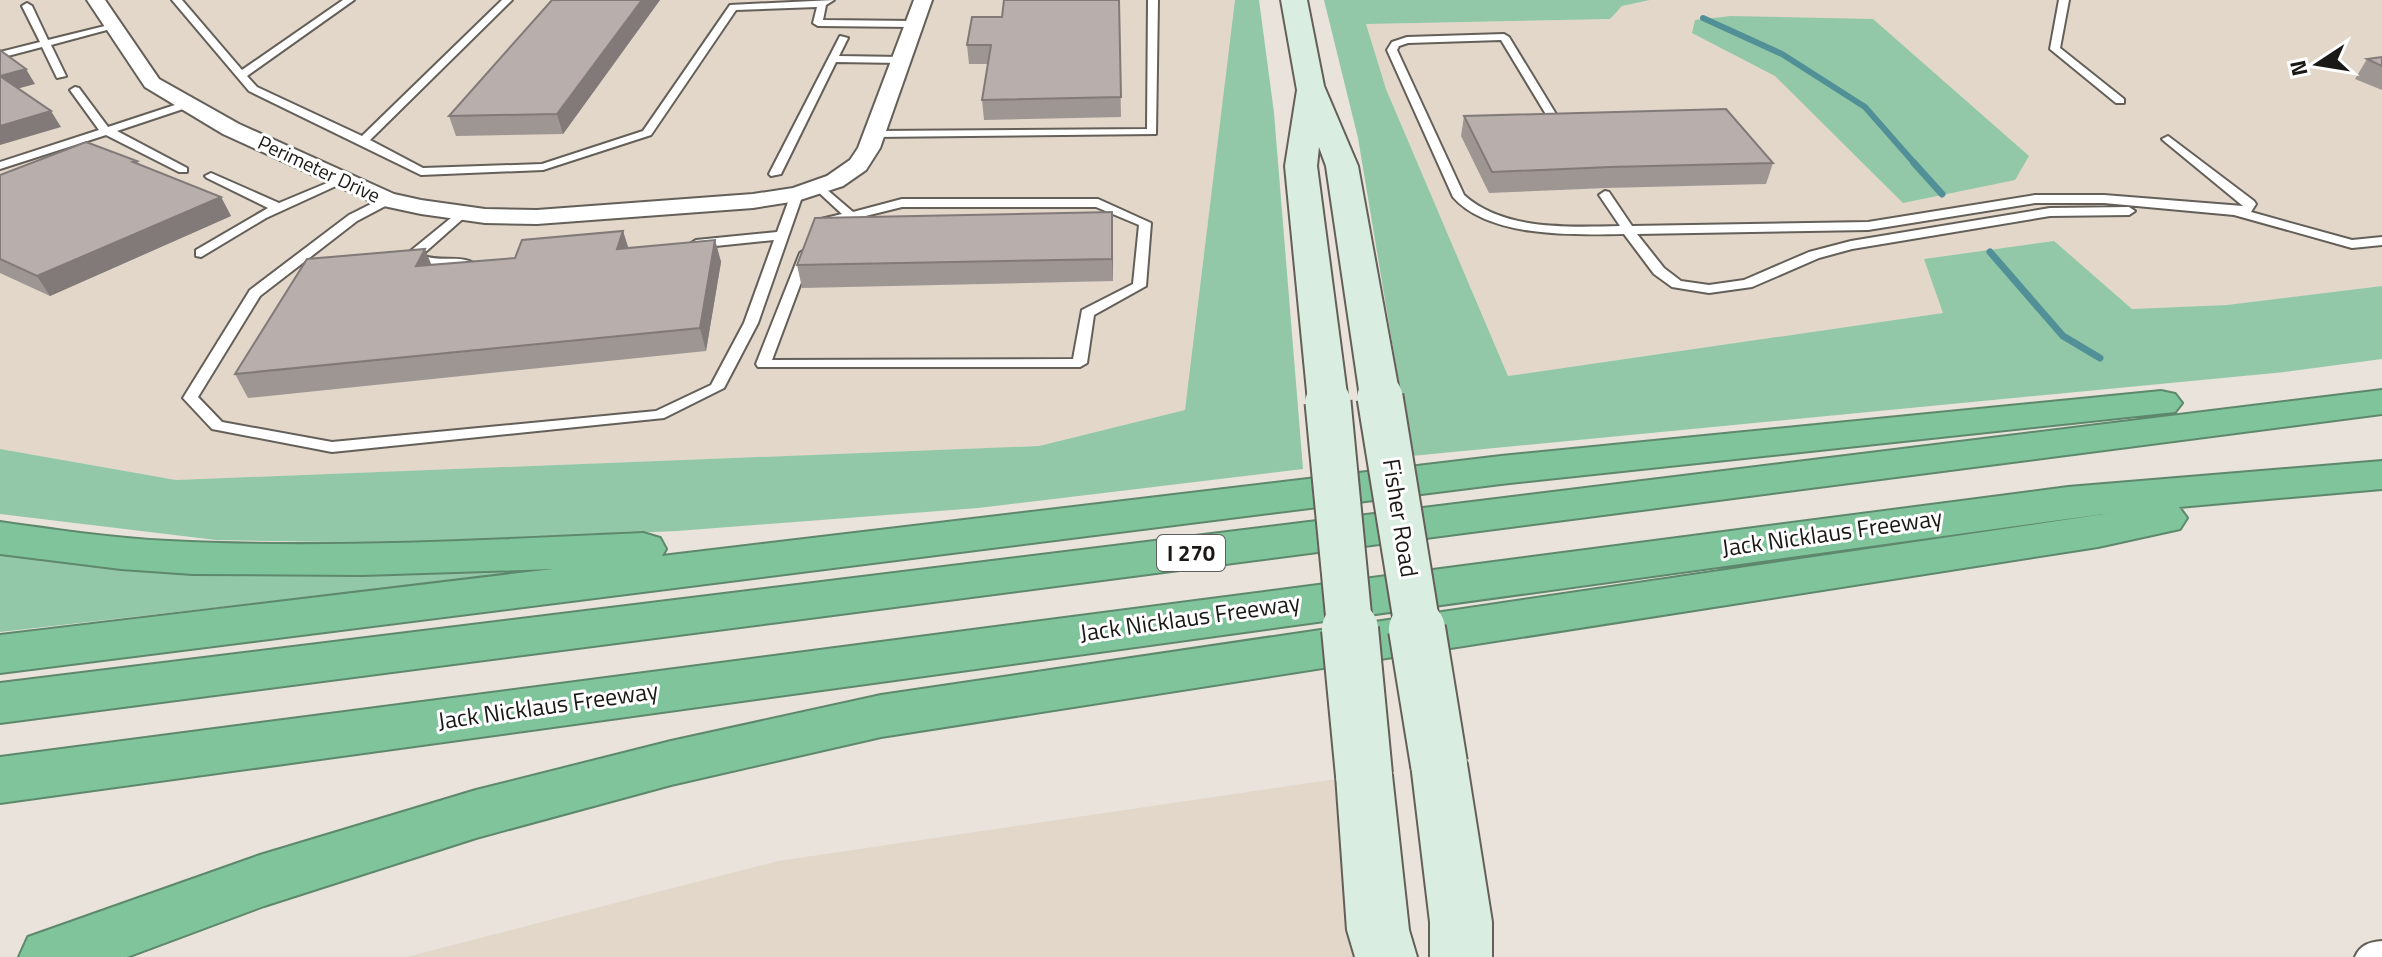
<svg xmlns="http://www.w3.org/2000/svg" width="2382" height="957" font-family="'Titillium Web',sans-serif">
<rect width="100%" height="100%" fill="#e9e3db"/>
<path fill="#e2d7c9" d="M0,0h1235l-50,410 -146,36 -863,34 -176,-31z
M1650,0h732v286l-155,19 -95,4 -79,-68 -129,18 20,54 -436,63 -122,-287 -20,-65 244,-5 12,-13z
M1364,775l22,182h-979l371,-96z"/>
<path fill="#92c7a7" d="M1235,0h24l15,113 29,356 -325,39 -301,23 -279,12 -182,-3 -216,-26v-65l176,31 863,-34 146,-36z
M1324,0h326l-28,6 -12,13 -244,5 20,65 122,287 435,-63 -19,-54 130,-18 78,68 95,-4 155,-19v73l-97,13 -874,84 -53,-318z
M1731,16l142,3 156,137 -14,24 -112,23 -128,-127 -83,-43 3,-13z
M0,551l543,11 -4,9 -539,61z"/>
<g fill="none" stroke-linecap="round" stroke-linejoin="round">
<path stroke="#529097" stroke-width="6" d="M1703,18l79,36 83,53 51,58"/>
<path stroke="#529097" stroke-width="7" d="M1914,163l28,31
M1990,252l73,84 37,22"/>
<g stroke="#645f58" stroke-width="4">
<path id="lane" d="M172,0h10l60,70 101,-70h11l-107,76 10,11 105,49 140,-136h10l-142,140 53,28 119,-4 101,-33 87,-126 104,-5 -8,5 -3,15 91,1 5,3 -5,3 -96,-1 -5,-3 4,-16 -81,3 -85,125 -108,35 -122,5 -172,-84z
M1148,0h10l-2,134 -282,3 -6,-3 6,-3 273,-2z
M2059,0h10l-9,48 64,51v4h-8l-66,-54z
M27,3l5,3 16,34 65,-16 5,3 -67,18 15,31 -9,2 -15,-31 -42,11v-6l40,-10 -18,-36z
M1504,34l5,3 53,87 -1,2h-8l-52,-86 -93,3 -9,3 -2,4 67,145c40,36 106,32 156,31l-21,-31 6,-4 4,1 23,34 236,-4 167,-27h69l139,11 -79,-65 -2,-2 6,-3 86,65 2,3 -5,8 101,28 30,-3v8l-30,3 -118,-33 -130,-12h-69l-167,27 -231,4 27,34 17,13 28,4 35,-5 65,-28 42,-11 199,-33 79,-1 6,4 -6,4 -79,1 -198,33 -33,9 -67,29 -43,6 -37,-6 -18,-13 -30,-40c-50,1 -135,4 -171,-37l-66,-147 5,-8 15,-5z
M840,36l8,2 -9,18 62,1 5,3 -5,3 -65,-1 -55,112 -10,2 -2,-2z
M75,87l4,1 29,39 76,-25h8v4l-75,25 70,37v4h-8l-73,-37 -106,34v-7l99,-32 -29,-40z
M211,173l68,30 60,-25 10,2 -83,38 -65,39 -5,-1v-6l72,-42 -61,-30 -2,-2z
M818,182l35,30 49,-13h196l53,24 -5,63 -52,29 -7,48 -7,4h-322l-2,-3 44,-111 6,-4 6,4 -40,107 301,-1 9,-49 51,-26 6,-59 -43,-18h-194l-77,19 -4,-1v-6l21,-5 -28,-26 -2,-2z
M797,190l6,4 -45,129 -34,65 -60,30 -332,34 -120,-23 -29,-31 67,-108 99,-75 38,-19 6,4 -2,3 -34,18 -97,75 -62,101 24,25 110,20 324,-31 55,-26 33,-62 30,-83 -78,8 -6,-4 6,-4 81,-8 14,-38z
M462,209l6,4 -2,3 -44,39c17,8 39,-1 53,9l-1,3h-45l-21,-8v-6z
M2382,941v16h-27c5,-12 14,-15 27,-16z"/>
</g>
<g stroke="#645f58" stroke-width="4">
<path id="street" d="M87,0h18l54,79 80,45 155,70 27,6 64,9 52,1 216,-16 40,-6 34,-12 23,-16 8,-12 56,-148h18l-52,148 -14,22 -23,16 -46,15 -44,7 -216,16 -52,-1 -64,-9 -42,-9 -156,-71 -78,-47z"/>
</g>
<g stroke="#645f58" stroke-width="4">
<path id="secondary" d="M1281,0h26l17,86 34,80 42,231 -6,9 -14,3 -14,-3 -6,-9 -34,-231 -7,-19 -2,19 31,236 -6,9 -14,3 -14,-3 -6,-9 -23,-236 12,-76z
M1439,742l20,6 8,16 25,158v35h-62v-35l-19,-158 8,-16z
M1364,752l20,7 8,16 17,155 8,27h-62l-8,-27 -11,-155 8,-16z"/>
</g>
<g stroke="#5d886c" stroke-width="4">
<path id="highway" d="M2382,390v24l-2382,309v-40z
M2161,391l14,3 7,9 -7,9 -674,72 -1501,189v-38l553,-66 -191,6 -169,-1 -72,-5 -121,-15v-32c56,8 112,16 169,19 158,8 317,-1 474,-8l17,5 6,11 -4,7 839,-100z
M2382,461v28l-203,18 8,11 -7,11 -82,18 -1217,190 -210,48 -195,53 -212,68 -137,51h-108l9,-20 232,-82 216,-65 195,-49 210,-46 1230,-182 -2111,290v-46l2068,-270z"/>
</g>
<use href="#lane" fill="#fff" fill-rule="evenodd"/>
<use href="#street" fill="#fff" fill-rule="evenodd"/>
<use href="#secondary" fill="#d9ede1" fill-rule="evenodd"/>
<use href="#highway" fill="#80c49b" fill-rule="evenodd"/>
<g stroke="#645f58" stroke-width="49" stroke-linecap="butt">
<path id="secondary-bridge-far1" d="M1380,397l38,234
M1328,402l22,229"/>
</g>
<g stroke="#645f58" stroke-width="60" stroke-linecap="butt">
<path id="secondary-bridge" d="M1350,629l14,146
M1417,629l22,135"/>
</g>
<use href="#secondary-bridge-far1" stroke="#d9ede1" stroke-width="45"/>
<use href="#secondary-bridge" stroke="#d9ede1" stroke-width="56"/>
</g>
<path fill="#9e9693" d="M552,0h108l-97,134 -107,2 -7,-20z
M1119,0l2,117 -137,3 -2,-20 6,-36h-19l-2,-19 35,-28z
M2382,57v33l-27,-11 12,-20z
M1464,116l309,47 -7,21 -160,4 -117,5 -28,-57z
M137,161l2,3 82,33 10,19 -181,80 -50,-23v-98z
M623,231l5,17 87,-8 6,22 -15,89 -458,47 -13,-24 197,-109 83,-7z
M1113,234v47l-311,7 -5,-23z"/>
<path fill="#817a78" d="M642,0h18l-97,134 -6,-20z
M26,69l9,15 -26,7 -9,-15z
M51,111l10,16 -61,18v-19z
M221,197l10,19 -181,80 -13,-20z
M1112,212l1,22v47l-1,-22z
M623,231l7,22 -13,-4z
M715,240l6,22 -15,89 -6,-23z
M425,249l9,22 -18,-5z"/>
<path fill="#b8aeab" stroke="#817a78" stroke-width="2" d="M552,0h90l-85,114 -108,2z
M1004,0h115l2,97 -139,3 9,-55h-24l5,-28h30z
M0,50l26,19 -26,7 51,35 -51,15z
M2382,57v9l-15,-7z
M1726,109l47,54 -163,4 -118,5 -28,-56z
M86,142l51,19 -4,1 88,35 -184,79 -37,-17v-84z
M1112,212v47l-315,6 18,-47z
M623,231l-6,18 98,-9 -15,88 -465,46 72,-115 118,-10 -9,17 99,-8 7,-18z"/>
<g text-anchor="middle" stroke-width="6" stroke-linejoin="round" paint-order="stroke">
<g font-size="20" fill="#1b1916" stroke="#fff">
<text transform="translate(319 169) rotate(25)" y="7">Perimeter Drive</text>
</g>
<rect fill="#fff" stroke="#5f5e5c" stroke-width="2" x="1157" y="535" width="68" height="36" rx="6"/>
<g font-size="22" font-weight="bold" fill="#1b1916">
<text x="1191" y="561">I 270</text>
</g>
<g font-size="24" fill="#1b1916" stroke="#fff">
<text transform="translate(1400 518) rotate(81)" y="8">Fisher Road</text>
<text transform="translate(1832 533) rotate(-8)" y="8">Jack Nicklaus Freeway</text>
<text transform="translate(1190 618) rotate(-8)" y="8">Jack Nicklaus Freeway</text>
<text transform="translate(548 706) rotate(-8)" y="8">Jack Nicklaus Freeway</text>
</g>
</g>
<g transform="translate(2318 64) rotate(258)" stroke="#ffffff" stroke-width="6" paint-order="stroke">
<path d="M0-6L14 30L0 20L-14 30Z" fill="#1b1916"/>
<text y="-12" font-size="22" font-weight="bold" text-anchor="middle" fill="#1b1916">N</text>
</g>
</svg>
